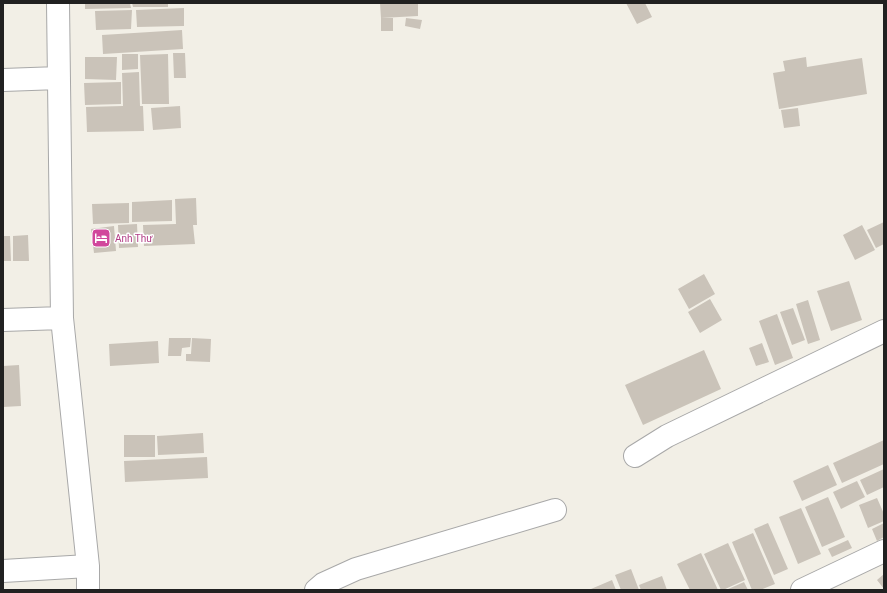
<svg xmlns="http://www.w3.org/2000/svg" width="887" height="593" font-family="Roboto,sans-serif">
<rect width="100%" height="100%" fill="#f2efe6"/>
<path fill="#cac3b9" d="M85,3h45l1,5 -46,1z
M132,3h36v4h-35z
M380,3h38v13l-37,2z
M626,3h19l7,14 -15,7z
M184,8v18l-47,1 -1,-17z
M132,10l-1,19 -35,1 -1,-19z
M381,18h12v13h-12z
M406,18l16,2 -2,9 -15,-3z
M182,30l1,19 -80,5 -1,-19z
M173,53h12l1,25h-12z
M122,54h16v15l-16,1z
M168,54l1,50h-27l-2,-49z
M85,57h32l-1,23 -31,-1z
M806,57l1,10 55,-9 5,36 -88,15 -6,-36 12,-2 -2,-10z
M139,72l1,34h3l1,25 -57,1 -1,-25 37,-1 -1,-33z
M121,82v22l-36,1 -1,-22z
M180,106l1,22 -28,2 -2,-22z
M798,108l2,18 -16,2 -3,-18z
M196,198l1,27h-4l2,19 -51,2 -1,-21 33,-1 -1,-25z
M172,200v21l-40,1v-20z
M129,203v20l-36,1 -1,-20z
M884,222v22l-8,4 -9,-18z
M137,224l1,23 -19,1 -1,-23z
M862,225l13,25 -20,10 -12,-25z
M114,226l2,25 -22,2 -3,-24z
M28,235l1,26h-16v-25z
M3,236h7l1,25h-8z
M704,274l11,20 -26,15 -11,-20z
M849,281l13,39 -31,11 -14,-40z
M710,299l12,21 -22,13 -12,-21z
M808,300l12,40 -12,4 -12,-40z
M793,308l12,32 -13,5 -12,-33z
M777,314l16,44 -18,7 -16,-44z
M169,338h22l-1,9 -8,1 -1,8h-13z
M192,338l19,1 -1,23 -24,-1v-7h5z
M158,341l1,22 -49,3 -1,-22z
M762,343l7,19 -13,4 -7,-18z
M704,350l17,39 -78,36 -18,-40z
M19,365l2,41 -18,1v-41z
M203,433l1,20 -46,2 -1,-19z
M124,435h31v22h-31z
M884,440v24l-42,19 -9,-20z
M207,457l1,21 -83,4 -1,-21z
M828,465l9,20 -35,16 -9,-20z
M884,469v18l-17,8 -7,-15z
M857,481l8,16 -24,12 -8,-17z
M828,497l17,40 -23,10 -17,-40z
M877,498l7,16v7l-16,7 -9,-23z
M801,508l20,46 -23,10 -19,-47z
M768,523l20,46 -14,6 -20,-46z
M884,523v14l-7,4 -5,-12z
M753,533l22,51 -15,6h-8l-20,-48z
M848,540l4,8 -20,9 -4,-8z
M728,543l17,37 -22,10h-2l-17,-36z
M701,553l17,37h-28l-13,-26z
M631,569l8,21h-18l-6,-15z
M884,574v15l-7,-9z
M662,576l5,14h-26l-2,-5z
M612,580l4,10h-24l-1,-1z
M744,582l4,8h-22z"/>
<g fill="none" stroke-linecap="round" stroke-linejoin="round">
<g stroke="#a8a8a8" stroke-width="24">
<path id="minor" d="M58,3l4,315 26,248v24
M3,80l56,-2
M3,320l59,-2
M635,456l32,-20 217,-105
M3,571l85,-5
M316,590l7,-6 33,-15 199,-59
M802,590l82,-39"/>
</g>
<use href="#minor" stroke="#fff" stroke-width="22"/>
</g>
<defs>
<g id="hotel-square" transform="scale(1)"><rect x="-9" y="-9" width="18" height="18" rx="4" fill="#d1479c" stroke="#fff"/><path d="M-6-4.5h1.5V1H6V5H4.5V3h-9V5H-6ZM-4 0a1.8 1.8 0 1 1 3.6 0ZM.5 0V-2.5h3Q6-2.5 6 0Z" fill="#fff"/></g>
</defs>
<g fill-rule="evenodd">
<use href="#hotel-square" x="101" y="238"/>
</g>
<g text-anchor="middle" stroke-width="3" stroke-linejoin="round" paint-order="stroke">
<g font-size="10" fill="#b23c85" stroke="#fff" text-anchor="start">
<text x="115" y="242">Anh Thư</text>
</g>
</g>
<rect width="887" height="593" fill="none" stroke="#212121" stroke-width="8"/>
</svg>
